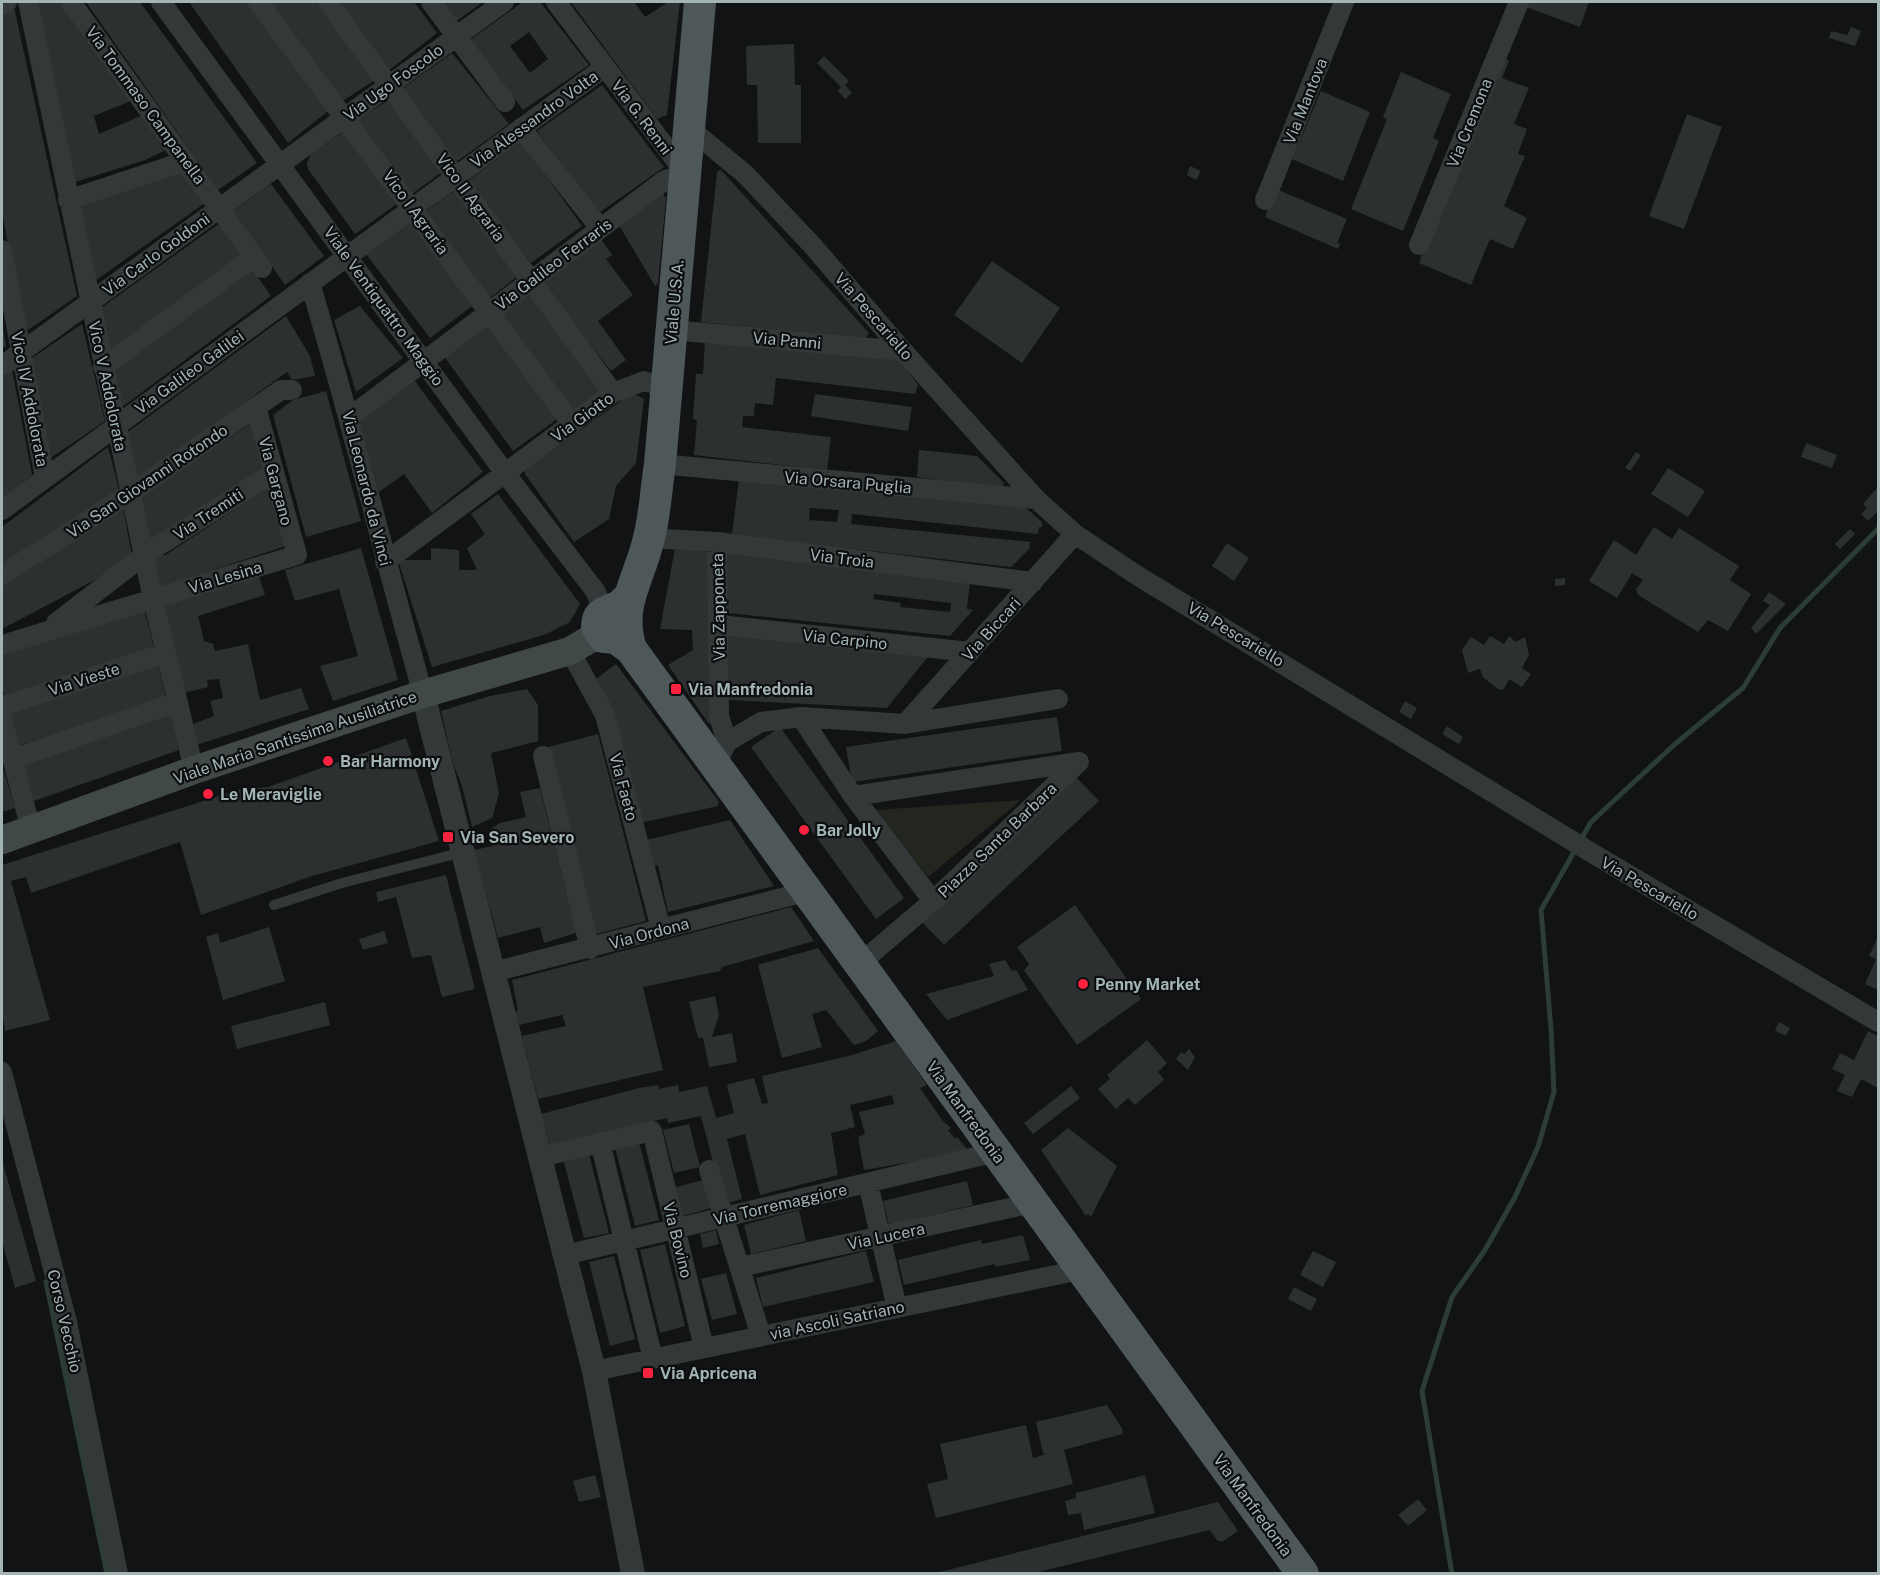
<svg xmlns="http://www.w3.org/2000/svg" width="1880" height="1575" font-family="'Public Sans',sans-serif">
<rect width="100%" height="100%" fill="#121314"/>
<path fill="#23261e" d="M1021,800l-93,77 -53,-67z"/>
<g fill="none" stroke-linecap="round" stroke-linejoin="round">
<path stroke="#2b3d36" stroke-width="5" d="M46,1282l61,292
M1452,1574l-30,-183 30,-94 33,-47 30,-53 23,-50 16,-55 -3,-63 -10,-119 50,-88 84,-78 68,-56 37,-60 98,-99"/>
</g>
<path fill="#2d3030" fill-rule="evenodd" d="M13,2l64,294 -53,37 -22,-122v-201z
M32,2h34l67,98 -39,16 5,18 44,-19 25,34 -23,11 -73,23z
M86,2h54l117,161 -39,27z
M189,2h61l78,109 -40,32z
M266,2h51l58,78 -34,22z
M338,2h76l23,31 -49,38z
M438,2h45l-29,21z
M523,2h17l49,63 -66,45 -53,-70zM529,32l19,27 -18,14 -20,-27z
M571,2h65l-1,1 10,14 23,-15h12l-13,113 -10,4z
M1528,2h61l-9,25 -54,-20z
M1851,27l10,4 -6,15 -26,-8 2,-7 16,4z
M794,44l1,41h6v58h-43l-1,-58h-10l-1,-39z
M452,53l57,71 -54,39 -53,-74z
M824,56l25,25 -4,4 7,8 -7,6 -7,-8 3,-4 -24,-24z
M1503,58l6,3 -7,17 27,10 -15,36 13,5 -9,25 7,2 -21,50 23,12 -14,31 -23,-10 -19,46 -52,-22z
M1401,72l50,22 -18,44 6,3 -36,90 -52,-22 36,-90 -4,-2z
M602,85l62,82 -65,46 -62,-82z
M1321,91l49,21 -27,69 -51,-22z
M390,99l52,73 -30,22 -56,-73z
M1687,114l35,13 -38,102 -35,-13z
M344,131l54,72 -43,31 -47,-65 -1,-6 4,-9z
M521,141l61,85 -51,37 -63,-82z
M1190,166l11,5 -5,9 -9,-5z
M182,170l23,33 -113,80 -15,-77z
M721,170l148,163 -4,6 -164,-17 16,-150z
M271,184l53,72 -39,29 -52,-74z
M1276,189l71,30 -10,24 3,1 -2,5 -73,-32z
M455,190l63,86 -31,24 -63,-87z
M662,192l4,6 -8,86 -3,2 -36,-61z
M413,219l62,85 -45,34 -64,-84z
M220,223l22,33 -135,96 -9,-42z
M601,239l11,16 -6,4 27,36 -35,26 28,39 -15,11 -71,-89z
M992,261l68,47 -38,55 -68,-48z
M252,269l19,27 -153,114 -6,-39z
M529,292l74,98 -32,23 -73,-100z
M360,306l43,52 -47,34 -22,-72z
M286,316l24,40 5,20 -23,4 -5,-8 -151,109 -11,-47z
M487,321l73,96 -47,34 -70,-96z
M2,323l4,23 -4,3z
M82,324l23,97 -56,38 -20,-99z
M705,338l191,17 22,30 -3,9 -139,-16 -3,27 -18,-2 -1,13h-11l-1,11 89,10 -4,33 -133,-15 3,-35 -4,-1 3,-45h7z
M12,369l20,106 -30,23v-120z
M411,376l72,96 -51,41 -28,-39 -25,18 -22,-78z
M326,391l35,130 -55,16 -33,-122 20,-15z
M632,393l12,6 -8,64 -20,23 -7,33 -35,23 -49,-68v-4z
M815,394l97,13 -4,24 -97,-15z
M253,422l11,47 -115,73 -10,-44z
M1806,443l31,12 -5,13 -31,-11z
M108,447l12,46 -118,76v-42z
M919,450l58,6 27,27 -2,5 -85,-11z
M1636,452l5,3 -11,16 -5,-3z
M1668,468l37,23 -17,26 -37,-23z
M739,479l286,28 17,15v5h-3l-1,7 -186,-20 -1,10 180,18 -2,4 2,1 -20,20 -279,-32zM810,508l29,2 -2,12 -28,-2z
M270,486l16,60 -128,42 -8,-28 11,-8 3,4z
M1878,487v24l-10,10 -7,-7 6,-6 -4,-4z
M498,494l82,110 -10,18 -26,13 -112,32 -34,-107h33v-12l28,2v20h18l-10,-22 18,-14 -14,-20z
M123,507l9,49 -24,17 -106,56v-45z
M1654,527l18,12 7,-11 60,38 -9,14 21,14 -23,37 -20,-11 -10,12 -60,-37 -2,-6 7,-9 -11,-7 -15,25 -28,-17 25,-41 22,15z
M1850,529l5,5 -15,15 -5,-5z
M1227,543l22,15 -15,23 -22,-15z
M361,548l37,132 -65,21 -13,-35 38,-10 -19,-67 -44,12 -10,-31z
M675,548l35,4 2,171 -3,1 -41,-59 25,-15 -1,-20 -32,-1z
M722,550l248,32 -3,27 6,1 -23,26 -223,-23zM874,594l77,9 -1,9 -50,-5 1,-4 -28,-4z
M258,573l7,22 -67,21 6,25 9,3 2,7 33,-7 12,56 41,-12 8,21 -113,36 -6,-20 24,-9 -4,-15 13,-3 -4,-19 -12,1 1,7 -25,6 -19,-90z
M1565,578v7l-10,1v-7z
M1769,592l17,12 -30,30 -5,-6 19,-23 -7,-4z
M144,608l10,40 -150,47 -2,-9v-35z
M725,630l205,24 -43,54 -159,-8z
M1490,636l14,8 5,-8 7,6 9,-5 4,18 -7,13 9,6 -9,13 -13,-8 -5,10 -5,1 -16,-13 -3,-8 -12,4 -6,-23 9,-13 13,8z
M158,664l8,34 -148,48 -10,-37z
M616,664l103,138 -1,4 -78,17 -48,-141z
M527,689l11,16v36l-47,12 8,41 -7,24 -20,9 -10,-41 -9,-23 -12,-52 49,-15z
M1405,701l12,7 -6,11 -12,-7z
M170,712l9,38 -148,52 -10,-41z
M1057,717l5,34 -210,31 -6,-35z
M1447,726l16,11 -4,7 -17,-10z
M780,727l124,171 -28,21 -125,-172z
M598,734l48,187 -50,13 -48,-187z
M406,738l33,103 -127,35 -111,39 -21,-73 -149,51 -5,-16 -15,4 39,139 -45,11 -3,-19v-147l236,-75 17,-5 1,3 12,-1z
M2,765l13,43 -13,4z
M1075,776l24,25 -155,144 -24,-25z
M540,788l36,145 -32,10 -4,-16 -42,11 -24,-88 19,-4 -5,-15 12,-8 26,-6 -6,-25z
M730,820l44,66 -106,26 -10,-47 -7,2 -5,-27z
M446,875l29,114 -33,8 -11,-42 -19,3 -16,-61 -18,5 -2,-10z
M1075,905l66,94 -64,46 -53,-75 5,-6 -12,-17z
M791,907l23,34 -92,26 -2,4 -77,16 20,83 -125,29 -16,-63 44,-10 -4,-11 -43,10 -4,-12 3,-3 -6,-30z
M269,927l16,54 -62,19 -17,-63 12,-4 2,10z
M384,931l4,12 -25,7 -4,-11z
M1877,939l1,1v50l-13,-6 11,-25 -7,-3z
M818,948l60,83 -12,10 -12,4 -28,-35 -14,4 10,33 -40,11 -24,-93z
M1005,960l7,11 4,-1 12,20 -81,30 -21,-26 68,-18 -5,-12z
M715,996l4,19 -7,22 20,-4 5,29 -28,5 -6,-29h-5l-9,-36z
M325,1002l5,23 -93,24 -6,-23z
M1779,1022l11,6 -4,8 -11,-5z
M1868,1031l10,5v52l-17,-9 -9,18 -15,-6 8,-16 -13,-6 8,-16 14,7z
M1147,1040l20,23 -9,9 6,8 -29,25 -7,-7 -12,11 -18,-20 12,-10 -3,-4z
M896,1041l31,44 -7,3 22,32 9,8 -3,2 7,9 2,-2 12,15 -105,18 -6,-33 7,-3 -6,-22 35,-8 -2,-9 -42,10 5,22 -24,6 7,42 -78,20 -15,-61 -18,5 15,60 -18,5 -23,-88 -33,7 -1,-5 -117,28 -9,-32 98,-26 19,-3 1,4 19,-4 1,7 28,-6 9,32 18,-5 -7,-27 2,-2 25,-6 8,26 6,-1 -6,-27 90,-21z
M1189,1049l6,8 -7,13 -12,-11 5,-7 3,2z
M1071,1086l9,12 -47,36 -9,-11z
M689,1124l11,43 -26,6 -11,-43z
M1068,1128l49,38 -26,51 -3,-3 -2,2 -45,-66z
M638,1138l21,82 -24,6 -21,-83z
M588,1150l21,83 -25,5 -22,-83z
M2,1160l34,121 -21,7 -13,-47z
M703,1180l8,28 -31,9 -8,-29z
M967,1181l6,24 -84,20 -6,-24z
M799,1210l7,31 -55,13 -7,-29z
M716,1230l3,14 -16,4 -3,-14z
M1023,1235l7,25 -35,7v-3l-91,21 -6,-25 83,-20 1,4z
M665,1244l20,82 -25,7 -20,-83z
M866,1251l8,31 -111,25 -7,-29z
M1313,1251l23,11 -13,25 -23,-12z
M614,1256l21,83 -25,7 -21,-84z
M726,1273l11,41 -25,6 -11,-41z
M1294,1287l23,12 -6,12 -23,-12z
M1107,1405l16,25 -1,4 -58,16 9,34 -137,34 -9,-34 21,-5 -8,-35 86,-19 7,33 13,-4 -3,-1 -7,-31z
M595,1475l6,22 -22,5 -6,-21z
M1145,1475l10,38 -71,17 -3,-17 -13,2 -3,-14 11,-3v-5z
M1418,1499l9,11 -19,16 -10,-11z
M1218,1502l20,29 -16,11 -5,-2 -7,-10 -180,44h-98z"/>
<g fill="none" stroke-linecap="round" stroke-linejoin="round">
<path stroke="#333839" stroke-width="10" d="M274,905l68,-22 121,-31"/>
<path stroke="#333839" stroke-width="20" d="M28,2l125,597 41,171
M71,2l191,266
M161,2l344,471 91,119 7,19
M258,2l314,422
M328,2l285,391
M431,2l74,100
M2,5l5,-3
M521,128l79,100
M689,128l56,46 67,71 91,106 133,148 39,35 63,42 459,280 281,166
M68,200l118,-39
M1265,200l79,-198
M1419,245l100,-243
M2,250l43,228
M310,283c41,136 74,274 113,411
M672,330l231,21
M2,366l502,-364
M103,367l151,-110
M350,417l315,-237 21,-6 -130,-172
M660,464l376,35
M2,510l603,-443
M649,538l68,4 316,40
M717,542l2,174 8,26
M385,562l228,-169 31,-12 21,6
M2,575l129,-82 150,-103h11
M56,623l88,-68 129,-82
M720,625l250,27
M2,645l295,-90 -41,-148
M570,651l35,64 56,214
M2,706l164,-53
M801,717l52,79 80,105 146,-139
M2,719l29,111
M905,724l170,-190
M543,756l47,193
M12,759l166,-57
M715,766l12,-24 34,-20 40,-5 104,7 153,-25
M853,796l226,-34
M858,965l75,-64
M493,972l312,-80
M2,1072l65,250 51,252
M600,1142l53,217
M540,1157l112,-26 52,217
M709,1170l52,166
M868,1183l29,125
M565,1255l431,-103
M740,1267l293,-64
M594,1371l486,-101"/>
<path stroke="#333839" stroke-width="24" d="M423,694l171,677 39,203"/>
<path stroke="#414948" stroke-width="28" d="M2,840l192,-70 229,-76 147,-43 20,-12 14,-2"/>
<path stroke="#4f5858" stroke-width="32" d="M700,2l-40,462c-4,25 -5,51 -11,74 -10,43 -32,67 -18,111l672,925
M627,599c-3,3 -8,8 -12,9 -10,5 -18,4 -18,19l7,10 12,1 15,11"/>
</g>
<g fill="#fa233f" stroke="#0d0e0f" stroke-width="2">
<rect x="670" y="683" width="12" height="12" rx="3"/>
<circle cx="328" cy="761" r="6"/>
<circle cx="208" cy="794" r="6"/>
<circle cx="804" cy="830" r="6"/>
<rect x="442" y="831" width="12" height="12" rx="3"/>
<circle cx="1083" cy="984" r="6"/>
<rect x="642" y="1367" width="12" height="12" rx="3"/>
</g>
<g text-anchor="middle" stroke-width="4.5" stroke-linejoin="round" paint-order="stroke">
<g font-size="16" fill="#a3b5b3" stroke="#0d0e0f">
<text transform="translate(393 82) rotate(-36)" y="6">Via Ugo Foscolo</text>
<text transform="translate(1305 101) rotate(-68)" y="6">Via Mantova</text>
<text transform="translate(146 105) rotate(54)" y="6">Via Tommaso Campanella</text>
<text transform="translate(642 117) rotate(53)" y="6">Via G. Renni</text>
<text transform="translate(534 119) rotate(-36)" y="6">Via Alessandro Volta</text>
<text transform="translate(1469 123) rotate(-68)" y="6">Via Cremona</text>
<text transform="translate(471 197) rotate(54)" y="6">Vico II Agraria</text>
<text transform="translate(416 212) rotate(54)" y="6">Vico I Agraria</text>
<text transform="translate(156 254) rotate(-36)" y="6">Via Carlo Goldoni</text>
<text transform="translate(553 264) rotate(-37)" y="6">Via Galileo Ferraris</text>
<text transform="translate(674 302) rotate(-85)" y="6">Viale U.S.A.</text>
<text transform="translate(384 306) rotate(54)" y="6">Viale Ventiquattro Maggio</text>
<text transform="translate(874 316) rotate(49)" y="6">Via Pescariello</text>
<text transform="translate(787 340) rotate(5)" y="6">Via Panni</text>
<text transform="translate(189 372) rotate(-36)" y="6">Via Galileo Galilei</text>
<text transform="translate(108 386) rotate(78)" y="6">Vico V Addolorata</text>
<text transform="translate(30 399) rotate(79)" y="6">Vico IV Addolorata</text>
<text transform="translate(582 417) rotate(-36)" y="6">Via Giotto</text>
<text transform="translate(147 481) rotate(-34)" y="6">Via San Giovanni Rotondo</text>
<text transform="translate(276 481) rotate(75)" y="6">Via Gargano</text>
<text transform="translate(848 482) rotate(5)" y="6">Via Orsara Puglia</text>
<text transform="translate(367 488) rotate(76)" y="6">Via Leonardo da Vinci</text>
<text transform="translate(208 514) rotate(-33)" y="6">Via Tremiti</text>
<text transform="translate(842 558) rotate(7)" y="6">Via Troia</text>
<text transform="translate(225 577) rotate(-17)" y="6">Via Lesina</text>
<text transform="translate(718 607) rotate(-91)" y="6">Via Zapponeta</text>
<text transform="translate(991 629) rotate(-48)" y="6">Via Biccari</text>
<text transform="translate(1236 634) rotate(31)" y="6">Via Pescariello</text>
<text transform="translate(845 639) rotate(6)" y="6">Via Carpino</text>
<text transform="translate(84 679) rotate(-18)" y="6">Via Vieste</text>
<text transform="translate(295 737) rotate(-19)" y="6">Viale Maria Santissima Ausiliatrice</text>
<text transform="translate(624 787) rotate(75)" y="6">Via Faeto</text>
<text transform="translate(997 840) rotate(-44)" y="6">Piazza Santa Barbara</text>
<text transform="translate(1650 888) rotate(30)" y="6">Via Pescariello</text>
<text transform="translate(649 933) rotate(-15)" y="6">Via Ordona</text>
<text transform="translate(966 1112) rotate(54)" y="6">Via Manfredonia</text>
<text transform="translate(780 1204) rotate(-13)" y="6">Via Torremaggiore</text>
<text transform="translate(886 1236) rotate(-12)" y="6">Via Lucera</text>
<text transform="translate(678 1240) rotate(76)" y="6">Via Bovino</text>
<text transform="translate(837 1320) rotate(-12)" y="6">via Ascoli Satriano</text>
<text transform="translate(65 1321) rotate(77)" y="6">Corso Vecchio</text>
<text transform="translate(1253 1505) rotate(54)" y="6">Via Manfredonia</text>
</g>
<g font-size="16" font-weight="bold" fill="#a3b5b3" stroke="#0d0e0f" text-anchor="start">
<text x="688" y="695">Via Manfredonia</text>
<text x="340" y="767">Bar Harmony</text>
<text x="220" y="800">Le Meraviglie</text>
<text x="816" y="836">Bar Jolly</text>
<text x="460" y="843">Via San Severo</text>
<text x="1095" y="990">Penny Market</text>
<text x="660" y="1379">Via Apricena</text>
</g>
</g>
<rect width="1880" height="1575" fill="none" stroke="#a3b5b3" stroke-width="6"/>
</svg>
